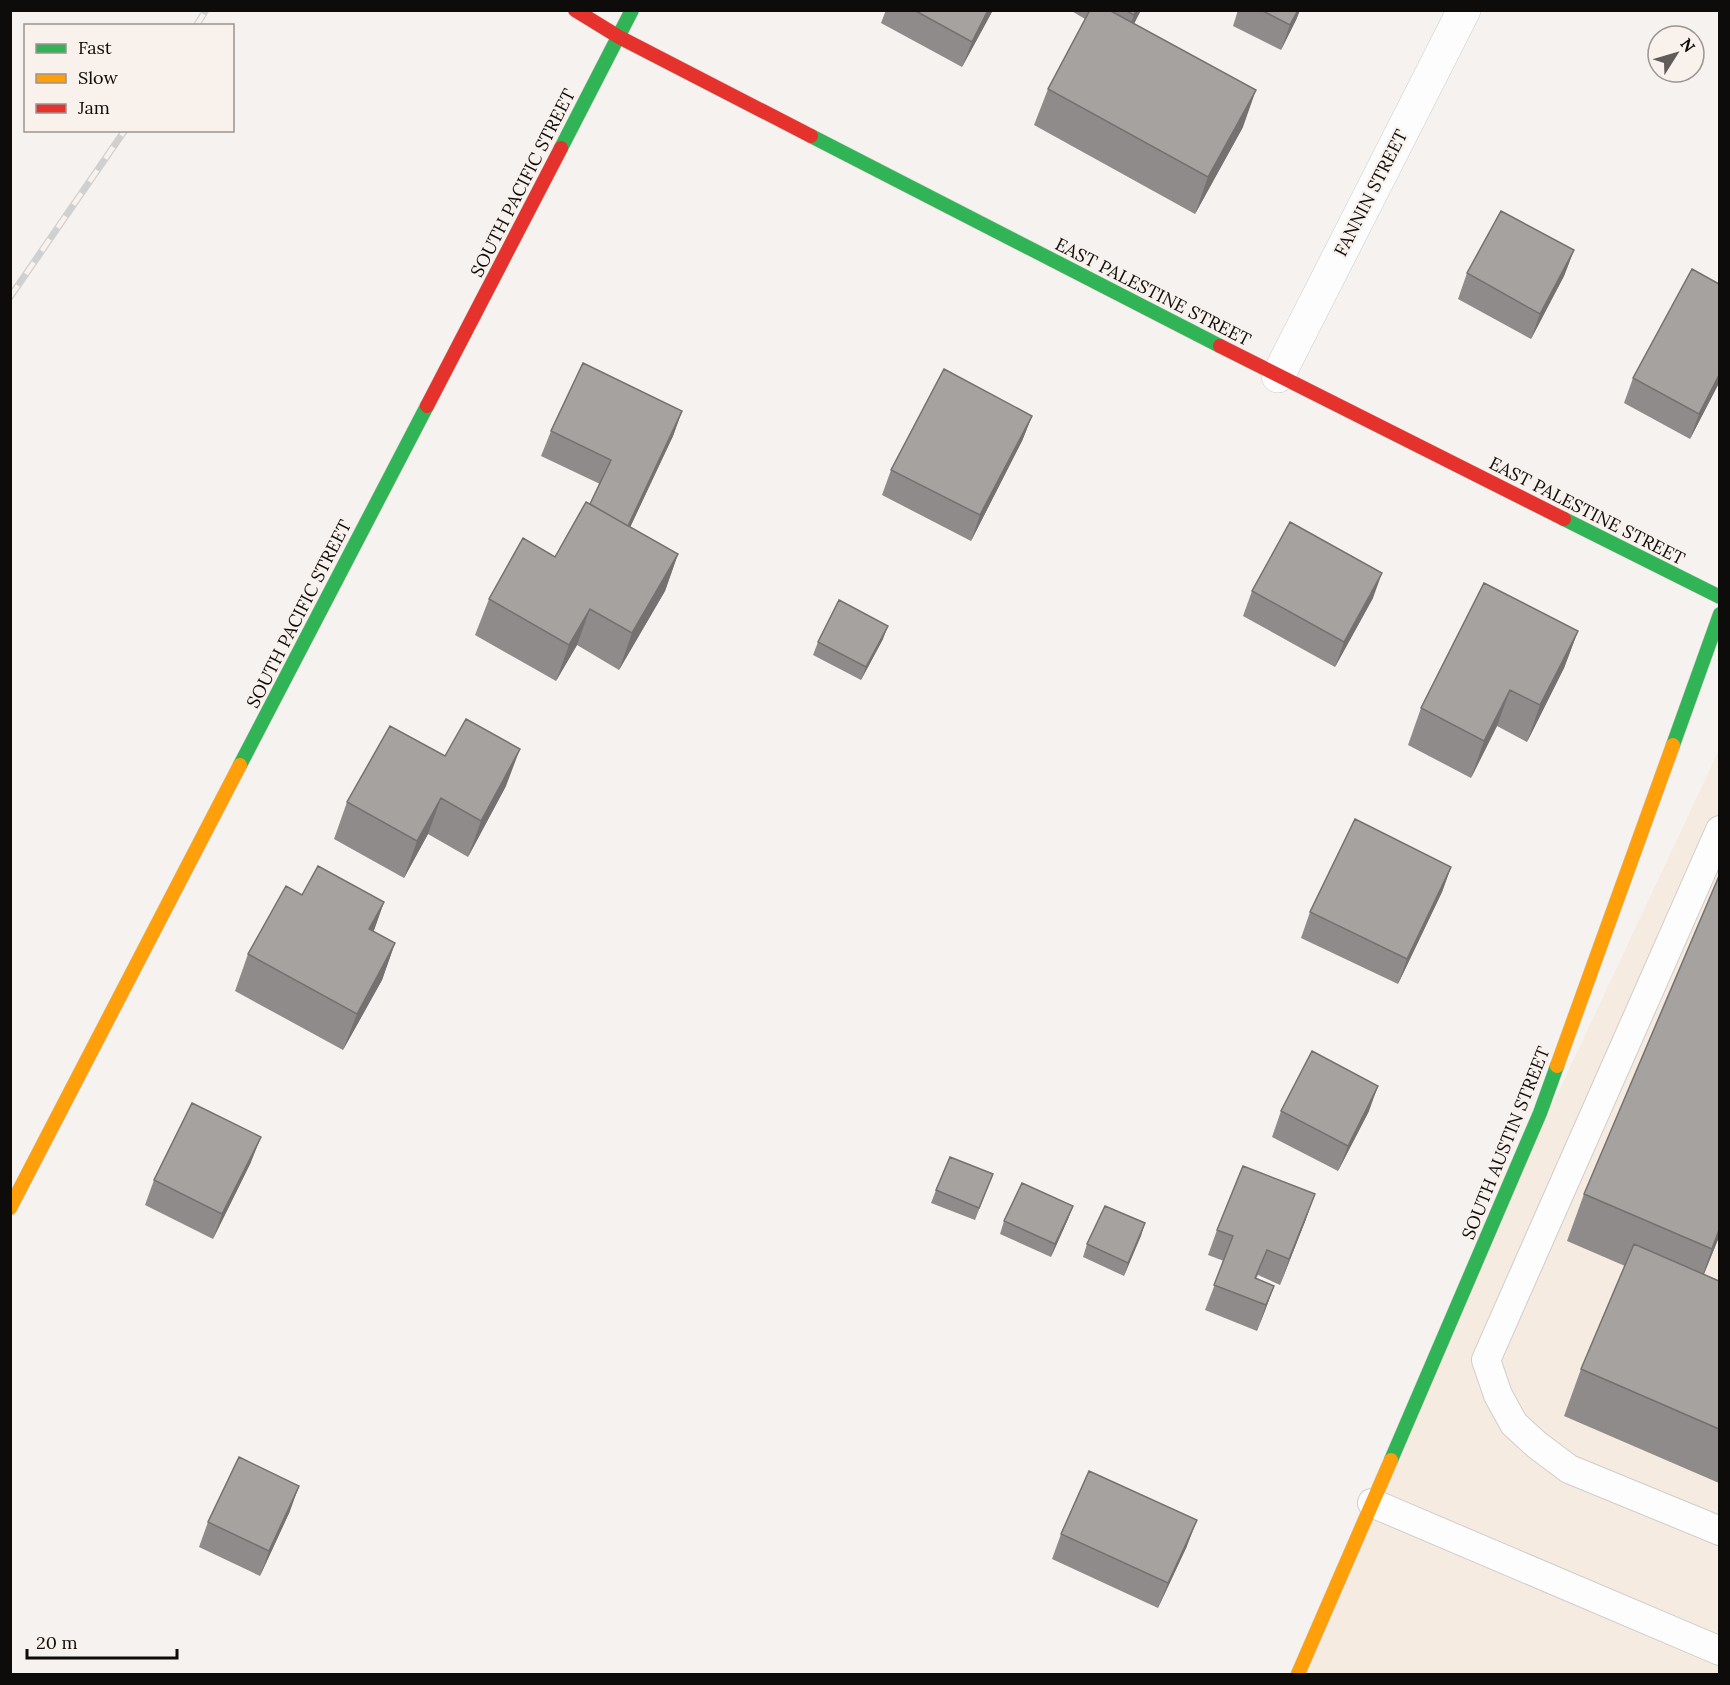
<svg xmlns="http://www.w3.org/2000/svg" width="1730" height="1685" font-family="Lora,serif">
<rect width="100%" height="100%" fill="#f5f2ef"/>
<path fill="#f6ebe0" d="M1719,750v924h-416l191,-445z"/>
<g fill="none" stroke-linecap="round" stroke-linejoin="round">
<g stroke="#cfcdcb" stroke-width="30">
<path id="lane" d="M1720,830l-234,530 12,35 16,29 23,21 32,24 151,62
M1372,1503l348,148"/>
</g>
<g stroke="#cfcdcb" stroke-width="34">
<path id="street" d="M1278,376l186,-366"/>
</g>
<g stroke="#cfcdcb" stroke-width="15">
<path id="fast" d="M811,136l409,210
M561,148l71,-138
M1564,519l156,78
M1673,745l47,-131
M240,765l187,-359
M1391,1460l149,-347 17,-47"/>
</g>
<g stroke="#cfcdcb" stroke-width="15">
<path id="slow" d="M1557,1066l116,-321
M10,1208l230,-443
M1298,1674l93,-214"/>
</g>
<g stroke="#cfcdcb" stroke-width="15">
<path id="jam" d="M575,10l44,27 192,99
M1220,346l344,173
M427,406l134,-258"/>
</g>
<use href="#lane" stroke="#fefdfd" stroke-width="28"/>
<use href="#street" stroke="#fefdfd" stroke-width="33"/>
<use href="#fast" stroke="#30b455" stroke-width="14"/>
<use href="#slow" stroke="#ff9f0a" stroke-width="14"/>
<use href="#jam" stroke="#e5322d" stroke-width="14"/>
<g stroke="#d1d0d0" stroke-width="7">
<path id="rail" d="M196,26l10,-16
M10,297l115,-167"/>
</g>
<use href="#rail" stroke="#f8f1ec" stroke-width="4.5" stroke-dasharray="14" stroke-linecap="butt"/>
</g>
<path fill="#8e8b8a" d="M886,10h107l-31,57 -81,-44z
M1070,10h71l-7,14 109,103 -48,87 -161,-89 14,-36 37,-70z
M1238,10h62l-4,10 -15,30 -48,-24z
M1574,250l-10,26 -33,63 -73,-40 9,-26z
M1633,378l86,5 -29,56 -66,-36z
M682,411l-9,25 -43,91 48,27 -13,37 -46,79 -42,-25 -21,36 -81,-46 14,-36 66,-42 35,-53 10,-20 -59,-28 10,-25z
M1032,416l-10,25 -51,100 -89,-46 9,-25z
M1252,591l121,7 -38,69 -92,-51z
M1578,631l-14,37 -37,74 -30,-16 -26,52 -63,-33 13,-37z
M883,639l-22,41 -48,-25 5,-13z
M445,756l61,30 -38,71 -40,-23 -24,44 -70,-39 13,-37z
M1451,867l-9,25 -44,92 -97,-46 9,-26z
M302,895l82,7 -11,30 22,11 -13,37 -39,70 -108,-59 13,-37z
M1281,1111h88l-31,60 -66,-34z
M251,1162l-38,77 -68,-34 9,-25z
M993,1174l-18,46 -44,-17 5,-13z
M1584,1194l135,43 -15,37 15,7v202l-155,-67 17,-47 44,-103 -58,-25z
M1073,1206l-5,13 -17,38 -51,-23 4,-13z
M1306,1219l-26,66 -22,-10 -2,4 18,7 -17,45 -52,-21 19,-49 -16,-6 9,-25z
M1145,1223l-21,53 -41,-19 4,-13z
M290,1511l-30,65 -61,-29 9,-25z
M1061,1534l126,12 -29,62 -106,-49z"/>
<path fill="#747170" d="M988,10h5l-31,57 10,-25z
M1136,10h5l-16,30 9,-25z
M1298,10h2l-4,10 -15,30 9,-25z
M1256,90l-13,37 -48,87 13,-37z
M1574,250l-10,26 -33,63 9,-25z
M1719,375v8l-29,56 9,-25z
M682,411l-9,25 -54,115 9,-25z
M1032,416l-10,25 -51,100 9,-26z
M678,554l-13,37 -46,79 13,-37z
M1382,573l-9,25 -38,69 9,-25z
M590,609l-13,36 -21,36 13,-36z
M888,626l-5,13 -22,41 5,-13z
M1578,631l-14,37 -37,74 13,-37z
M1510,690l-13,36 -26,52 13,-37z
M520,749l-14,37 -38,71 13,-36z
M441,798l-13,36 -24,44 13,-37z
M1451,867l-9,25 -44,92 9,-25z
M384,902l-13,37 -2,-10z
M395,943l-13,37 -39,70 14,-36z
M1378,1086l-9,25 -31,60 10,-25z
M261,1137l-10,25 -38,77 9,-25z
M1315,1194l-9,25 -26,66 9,-26z
M1073,1206l-5,13 -17,38 4,-13z
M1145,1223l-4,13 -17,40 4,-13z
M1719,1230v7l-24,59 17,-47z
M1274,1286l-9,25 -8,20 9,-26z
M299,1486l-9,25 -30,65 9,-25z
M1197,1520l-10,26 -29,62 10,-25z"/>
<path fill="#a5a2a0" stroke="#747170" stroke-width="1.5" d="M914,10h74l-16,32z
M1090,10h19l147,80 -48,87 -160,-88z
M1125,10h11l-2,5z
M1261,10h37l-8,15z
M1501,211l73,39 -34,64 -73,-41z
M1692,269l27,15v91l-20,39 -66,-36z
M583,363l99,48 -54,115 -38,-22 21,-44 -60,-29z
M944,369l88,47 -52,99 -89,-45z
M586,502l92,52 -46,79 -42,-24 -21,36 -80,-46 34,-61 32,19z
M1290,522l92,51 -38,69 -92,-51z
M1484,583l94,48 -38,74 -30,-15 -26,51 -63,-33z
M839,600l49,26 -22,41 -48,-25z
M466,719l54,30 -39,72 -40,-23 -24,43 -70,-39 43,-76 55,30z
M1355,819l96,48 -44,92 -97,-47z
M318,866l66,36 -15,27 26,14 -38,71 -109,-60 38,-68 16,9z
M1719,876v354l-7,19 -128,-55z
M1312,1051l66,35 -30,60 -67,-35z
M192,1103l69,34 -39,77 -68,-34z
M950,1157l43,17 -14,34 -43,-18z
M1243,1166l72,28 -26,65 -22,-9 -12,28 19,8 -8,19 -52,-20 19,-49 -16,-6z
M1022,1183l51,23 -18,38 -51,-23z
M1105,1206l40,17 -17,40 -41,-19z
M1634,1244l85,37v148l-138,-60z
M239,1457l60,29 -30,65 -61,-29z
M1089,1471l108,49 -29,63 -107,-49z"/>
<g text-anchor="middle" stroke-width="4.5" stroke-linejoin="round" paint-order="stroke">
<g font-size="18" fill="#0e0c0a" stroke="#f8f1ec">
<text transform="translate(523 183) rotate(-63)" y="6">SOUTH PACIFIC STREET</text>
<text transform="translate(1371 193) rotate(-63)" y="6">FANNIN STREET</text>
<text transform="translate(1153 292) rotate(27)" y="6">EAST PALESTINE STREET</text>
<text transform="translate(1587 511) rotate(27)" y="6">EAST PALESTINE STREET</text>
<text transform="translate(299 614) rotate(-63)" y="6">SOUTH PACIFIC STREET</text>
<text transform="translate(1506 1143) rotate(-68)" y="6">SOUTH AUSTIN STREET</text>
</g>
</g>
<rect width="1730" height="1685" fill="none" stroke="#0e0c0a" stroke-width="24"/>
<rect x="24" y="24" width="210" height="108" fill="#f8f1ec" stroke="#9a9592" stroke-width="1.5"/>
<rect x="36" y="44" width="30" height="9" fill="#30b455" stroke="#9a9592" stroke-width="1.5"/>
<text x="78" y="54" font-size="18" fill="#0e0c0a">Fast</text>
<rect x="36" y="74" width="30" height="9" fill="#ff9f0a" stroke="#9a9592" stroke-width="1.5"/>
<text x="78" y="84" font-size="18" fill="#0e0c0a">Slow</text>
<rect x="36" y="104" width="30" height="9" fill="#e5322d" stroke="#9a9592" stroke-width="1.5"/>
<text x="78" y="114" font-size="18" fill="#0e0c0a">Jam</text>
<g transform="translate(1676 54) rotate(53)"><circle r="28" fill="#f8f1ec" stroke="#9a9592" stroke-width="1.5"/>
<path d="M0-4.5L10 22L0 15L-10 22Z" fill="#5f5c5a"/>
<text y="-9" font-size="16" font-weight="bold" text-anchor="middle" fill="#0e0c0a">N</text>
</g>
<path d="M27 1649v9h150v-9" fill="none" stroke="#0e0c0a" stroke-width="3"/>
<text x="36" y="1649" font-size="18" fill="#0e0c0a" stroke="#f8f1ec" stroke-width="4.5" paint-order="stroke">20 m</text>
</svg>
